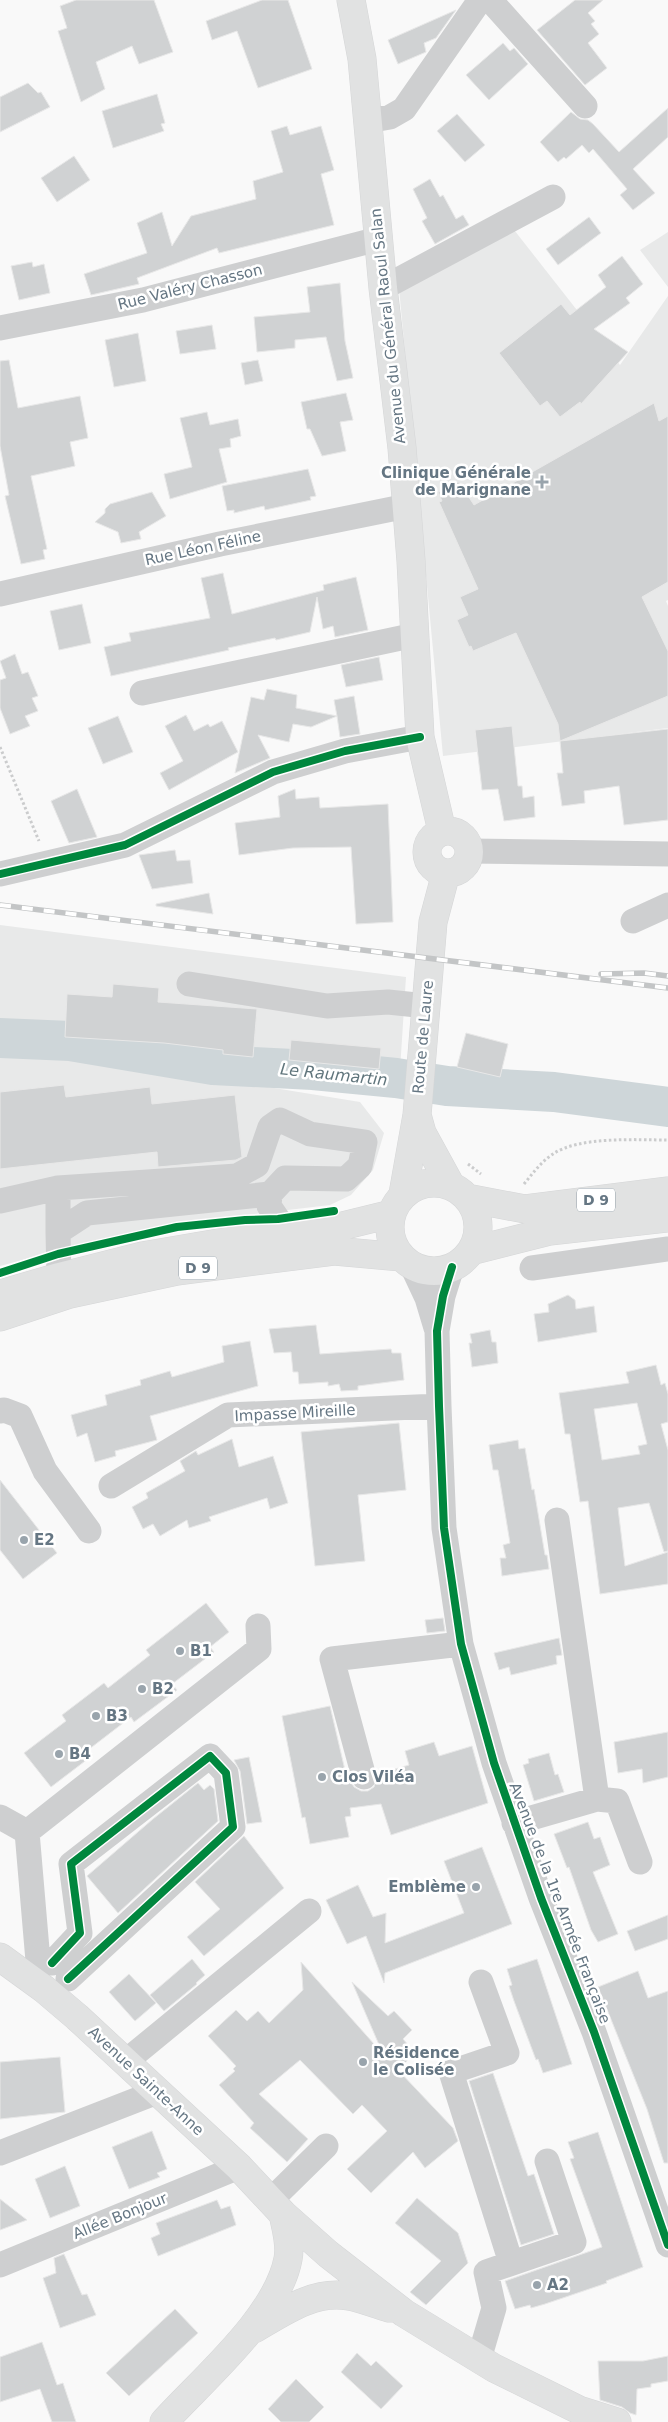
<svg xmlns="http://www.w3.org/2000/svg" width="668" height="2422" font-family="'DejaVu Sans',sans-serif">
<rect width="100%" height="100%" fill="#f9f9f9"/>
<path fill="#e8e9e9" d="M511,226l109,139 48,-69v304l-2,1 2,5v122l-225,28 -44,-468z
M668,232v55l-28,-37z
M0,925l406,52 -6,93 -400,-43z
M0,1052l85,5 275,45 24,31 -11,37 -22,25 -21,10 -150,18 -110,24 -70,19z"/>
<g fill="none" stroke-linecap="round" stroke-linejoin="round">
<path stroke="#ced6d9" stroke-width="40" d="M0,1038l70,3 143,24 100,5 83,8 51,8 107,6 114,15"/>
</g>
<path fill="#d0d2d3" stroke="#e8e8e8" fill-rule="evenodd" d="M76,0h78l19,52 -34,12 -7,-18 -36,16 9,27 -24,13 -23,-71 9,-3 -7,-22z
M262,0h26l24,69 -54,19 -21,-57 -25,9 -6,-19z
M575,0h28l-15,13 7,8 -4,3 8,10 -11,9 19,25 -22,17 -48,-55z
M456,10l-20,28 -12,5 2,9 -28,12 -10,-24z
M503,43l7,8 4,-3 14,16 -39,36 -23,-25z
M28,83l10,10 3,-1 9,15 -50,25v-35z
M157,94l8,29 -4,1 3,7 -51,17 -11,-37z
M668,108v29l-35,32 22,24 -22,17 -13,-15 7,-6 -34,-40 -4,4 -7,-8 -16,14 -2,-2 -6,5 -18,-20 31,-30 9,7 8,1 5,4 26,28z
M457,114l28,31 -20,17 -28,-31z
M287,126l3,9 31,-9 13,44 -13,4 13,51 -115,28 -2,-5 -80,30 2,6 -48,11 -7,-21 63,-21 -10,-30 25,-11 10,34 19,-30 65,-17 -3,-18 30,-9 -12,-41z
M74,156l16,24 -33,22 -16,-24z
M430,179l10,18 3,-2 13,24 7,-4 6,10 -34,19 -13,-23 5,-3 -14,-29z
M589,217l12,16 -43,32 -12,-16z
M622,256l21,28 -17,14 4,5 -36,26 34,23 -47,52 -1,-2 -20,15 -13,-16 -7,5 -41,-53 62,-49 9,11 36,-28 -8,-12z
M32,262l1,5 11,-3 6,29 -31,7 -8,-34z
M340,283l5,58 8,37 -16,3 -11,-44 -31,3v8l-38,4 -3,-35 56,-5 -3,-25z
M212,325l4,24 -36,5 -4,-23z
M138,333l8,48 -32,6 -9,-47z
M9,360l9,48 62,-12 8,42 -18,4 5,24 -44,10 16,73 -4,1 2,9 -24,5 -16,-68 4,-1 -9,-49v-85z
M258,360l5,21 -18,4 -4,-22z
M346,393l7,27 -13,2 6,29 -24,5 -12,-27h-3l-6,-27z
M654,403l5,18 9,-5v166l-26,15 26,54v45l-108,45 -2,-17 -42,-91 -43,18 -2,-5 -2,1 -12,-27 11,-5 -8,-18 18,-8 -39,-87 3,-1 -4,-9 21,-10 15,23z
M207,412l3,13 28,-6 3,17 -11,3 1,8 -12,2 8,33 -57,17 -6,-25 28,-7 -12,-49z
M308,469l8,27 -6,1 1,3 -46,10 -1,-4 -30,7v-3l-7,1 -5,-25z
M152,492l14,24 -27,16 2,7 -20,4 -3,-11 -23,-10 10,-9v-4l5,-5z
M223,573l9,41 92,-24 -1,-5 33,-8 12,53 -33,7 -2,-11 -10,3 -6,-32 -7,35 -34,8 -1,-2 -47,10 1,2 -118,26 -7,-29 27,-6 -2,-8 81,-15 -9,-40z
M82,604l9,39 -32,7 -9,-39z
M15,654l7,20 6,-2 10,24 -6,2 6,13 -13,5 5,10 -20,8 -10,-26v-28l6,-2 -6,-17z
M379,657l4,23 -37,7 -5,-22z
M267,689l30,6 -1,13 41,8 -3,-16 20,-4 6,38 -20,3 -3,-21 -26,11 -18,-3 -4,18 -31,-7 12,23 -35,15 16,-76 13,3z
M186,715l8,16 14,-7 2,3 12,-6 16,31 -69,38 -9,-17 23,-12 -18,-35z
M118,716l15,36 -30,12 -15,-36z
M512,726l6,60h4l1,12 11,-2 1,21 -31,4 -6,-32 -16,1 -7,-60z
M668,729v91l-44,5 -5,-39 -35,5 1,12 -23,3 -5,-33h6l-3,-32z
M77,789l20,48 -28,6 -18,-42z
M295,789l1,10 23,-2 1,11 68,-4 5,118 -37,2 -5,-77 -58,1 -54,7 -4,-32 45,-6 -2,-21z
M175,850l2,11 13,-1 3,23 -41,6 -13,-34z
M209,893l4,21 -57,-8v-2z
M113,984l46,4 -1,14 99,7 -4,48 -30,-3v-4l-59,-7 -99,-6 2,-43 45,3z
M466,1033l42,11 -8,33 -43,-10z
M291,1040l90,8 -2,21 -90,-9z
M64,1085l2,12 84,-10 2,17 83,-9 7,62 -6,3 -78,7 -1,-15 -157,17v-77z
M568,1295l7,5 1,9 18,-3 3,26 -59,10 -4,-28 15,-2 -1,-8z
M316,1325l4,29 71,-5 1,4h9l3,27 -46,6v4l-17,1 -2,-7 -11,2v-4l-29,2 -1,-12h-5l-2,-20 -17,1 -5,-24z
M490,1330l2,12h4l2,21 -26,4 -3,-24h3l-2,-9z
M250,1341l8,45 -108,30 7,24 -42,11 1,5 -21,6 -8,-29 -10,4 -6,-22 36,-10 -2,-10 36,-10 -1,-5 30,-9 2,6 52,-15 -2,-16z
M656,1365l5,20 4,-2 3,11v28l-7,2 7,26v101l-4,1 -15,-49 -31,5 7,58 43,-14v32l-68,10 -12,-93 -8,1 -10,-68h-5l-6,-41 70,-10 -3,-11zM637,1403l10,41 -9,2 2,8 -38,6 -8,-51z
M399,1423l7,67 -48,5 7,66 -50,5 -14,-134z
M232,1439l7,28 34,-11 15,47 -18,6 -3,-11 -58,19 2,4 -22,7 -2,-8 -27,16 -7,-12 -10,5 -11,-22 16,-9 -2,-5 39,-22 -5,-10 16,-10 2,4z
M518,1440l1,9 6,-1 7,42 2,-1 11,66h2l2,14 -47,7 -2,-18h6l-3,-13 7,-2 -12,-73h-5l-4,-25z
M0,1480l57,73 -34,26 -23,-29z
M206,1603l23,29 -19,15 4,5 -42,32 5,6 -43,32 -3,-5 -43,33 5,5 -42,32 -27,-34 42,-32 -4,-6 42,-32 4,5 42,-33 -4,-5z
M443,1618l2,13 -18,2 -2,-13z
M559,1638l3,17 -6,1 1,8 -46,11 -2,-8 -10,3 -5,-17z
M330,1706l18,77 3,-1 3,5 7,4h7l6,-4 4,-13 31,-9 -4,-14 29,-9 5,14 33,-10 16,57 -97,32 -10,-31 -31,4 1,8 -6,1 4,20 -39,7 -5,-27 -3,1 -20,-102z
M668,1732v45l-25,6 -1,-14 -24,4 -4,-31z
M549,1753l6,22 3,-1 6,18 -30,9 -11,-36 6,-2 -1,-4z
M249,1757l13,65 -15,2 -7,-53 -6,-11z
M198,1783l6,7 6,-5 4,4 4,32 -100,92 -31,-37 66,-57z
M588,1822l6,17 6,-2 10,28 -17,7 25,62 -20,8 -7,-12 -22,-63 -2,1 -13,-34z
M244,1836l40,52 -80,68 -17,-19 33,-28 -25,-27z
M482,1847l30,77 -127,49 -1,10 -18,-47 -19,8 -21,-44 32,-15 15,32 13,-4 -1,30 79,-30 -20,-52z
M668,1915v24l-33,12 -8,-20z
M192,1959l13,16 -9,8 1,1 -33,27 -14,-16z
M537,1959l35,105 -29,9 -5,-14 -2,1 -22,-59 -5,-15 3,-1 -5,-16z
M301,1962l82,92 -31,-72 36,34 6,-5 18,19 -9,9 12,14 -17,17 55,58 5,13 -33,27 -12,-16 -42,41 -24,-24 40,-38 -25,-26 -9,9 -53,-54 -41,34 49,45 -21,23 -37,-34 4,-5 -35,-38 16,-14 -2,-2 3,-3 -28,-30 28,-26 11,11 11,-10 11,12 34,-33z
M638,1971l10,27 20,-7v172h-4l-17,-54 -49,-122z
M129,1974l27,29 -21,18 -26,-29z
M60,2057l5,55 -65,7v-57z
M493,2073l35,103 6,-2 20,60 -33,11 -52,-164z
M152,2131l15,38 -10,4 3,4 -31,12 -17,-42z
M598,2132l45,135 -37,14 1,2 -62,21 -14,4 -1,-3 -15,4 -10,-28 97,-34 -32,-88 4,-1 -6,-16z
M65,2166l15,40 -30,12 -15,-39z
M417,2198l41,35 10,30 -42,42 -16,-13 31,-31 -46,-38z
M0,2199l27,21 -27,10z
M217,2200l4,9 9,-3 6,19 -78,31 -7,-18 9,-4 -4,-11z
M64,2254l18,41 5,-1 9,21 -36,13 -17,-50 13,-5 -2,-15z
M175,2309l23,24 -69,63 -23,-23z
M42,2342l15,43 6,-2 13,39h-24l-12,-33 -40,13v-45z
M357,2353l14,13 5,-5 27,25 -22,23 -40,-37z
M668,2356v25l-17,3v3l-14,2 -1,26 -6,-2 -8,-6 -22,-7 -2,-39h45z
M296,2379l28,28 -15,15h-28l-13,-13z"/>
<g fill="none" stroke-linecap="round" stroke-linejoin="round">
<g stroke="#d5d6d7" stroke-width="29">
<path id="major" d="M351,0l11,59 21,229 19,160 9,113 9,176 22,94
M427 852a21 21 0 1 1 42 0a21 21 0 1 1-42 0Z
M417,1115l5,18 29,53
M390 1227a44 44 0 1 1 88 0a44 44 0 1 1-88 0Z
M403,1194l14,-79 16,-193 13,-49
M467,1198l58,11 143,-18
M471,1251l79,-20 118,-13
M0,1294l59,-17 83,-21 76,-13 116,-15 57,-14
M0,1317l70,-23 107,-23 157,-20 67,6
M0,1957l44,32 33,28 162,150 44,47 45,40 76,59 90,55 85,42 38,12
M254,2329c28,-16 59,-39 94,-33 13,2 27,8 41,12
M164,2422c39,-43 113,-105 124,-163 3,-15 -2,-30 -5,-45"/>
</g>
<path stroke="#cbcccd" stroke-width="3" stroke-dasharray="2.5 2.5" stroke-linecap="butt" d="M0,747l39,94
M468,1164l13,10
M524,1184c9,-11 17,-22 29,-30 26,-18 85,-14 115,-14"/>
<path stroke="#cecfd0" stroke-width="25" d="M490,0l95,106
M367,121l23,-4 14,-8 76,-109
M383,288l170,-91
M0,328l143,-28 235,-61
M0,594l220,-50 187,-38
M142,693l273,-58
M470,851l198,3
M0,874l125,-29 148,-73 72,-21 75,-14
M633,921l35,-16
M189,984l138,22 61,-4 38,4
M270,1194l-1,12 9,13 6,16
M0,1201l58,-13
M58,1232v-44l179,-12 20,-11 13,-38 10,-7 30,14 55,8 -5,24 -14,13 -61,-1 -15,16 -183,19 -29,19 1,45
M412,1266l15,32 9,30
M452,1267l-9,29 -6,35 2,75 5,122 17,116 33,119 47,135 53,134 74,213
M532,1268l136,-19
M0,1411l4,-1 16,6 25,55 44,60
M111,1486l117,-71 211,-9
M364,1777l-32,-118 129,-15
M597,1799l20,2 23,61
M0,1817l27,15
M514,1823l83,-24 -40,-279
M27,1832l232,-183 -1,-23
M27,1832l11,129
M52,1963l28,-30 -9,-69 139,-108 16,17 7,54 -165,152
M481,1982l26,71 -56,19 60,191
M125,2062l184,-151
M0,2153l157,-61
M271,2200l55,-54
M0,2265l239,-98
M479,2359l15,-51 -8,-36 88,-30 -27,-81"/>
<use href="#major" stroke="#e1e2e2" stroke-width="28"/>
<g stroke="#c3c5c6" stroke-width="5.5">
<path id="rail" d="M0,905l668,83
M601,974l43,-1 24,3"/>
</g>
<use href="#rail" stroke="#fff" stroke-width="4" stroke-dasharray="11" stroke-linecap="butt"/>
<g stroke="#fff" stroke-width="11">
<path id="cycleway" d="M0,874l125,-29 148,-73 72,-21 75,-14
M452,1267l-9,29 -6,35 2,75 5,122 17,116 33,119 47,135 53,134 74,213
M0,1273l58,-19 119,-27 68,-7 33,-1 56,-8
M52,1963l28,-30 -9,-69 139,-108 16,17 7,54 -165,152"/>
</g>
<use href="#cycleway" stroke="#00873e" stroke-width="8"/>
</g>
<g fill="#99a4ac" stroke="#fff" stroke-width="2">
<path d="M539.5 474.5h5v5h5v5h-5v5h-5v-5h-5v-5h5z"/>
<circle cx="24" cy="1540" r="5"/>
<circle cx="180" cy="1651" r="5"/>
<circle cx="142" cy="1689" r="5"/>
<circle cx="96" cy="1716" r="5"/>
<circle cx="59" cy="1754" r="5"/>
<circle cx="322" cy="1777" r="5"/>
<circle cx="476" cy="1887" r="5"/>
<circle cx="363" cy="2062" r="5"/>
<circle cx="537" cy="2285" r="5"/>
</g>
<g text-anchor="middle" stroke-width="5" stroke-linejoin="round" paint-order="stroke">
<g fill="#fff" stroke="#939fa8" stroke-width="1">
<rect x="577" y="1188.5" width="38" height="23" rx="4"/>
<rect x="179" y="1256.5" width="38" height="23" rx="4"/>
</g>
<g font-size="14" font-weight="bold" fill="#657683">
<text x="596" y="1205">D 9</text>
<text x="198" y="1273">D 9</text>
</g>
<g font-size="15" fill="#657683" stroke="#fff">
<text transform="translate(190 287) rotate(-14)" y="5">Rue Valéry Chasson</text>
<text transform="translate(388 326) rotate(-96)" y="5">Avenue du Général Raoul Salan</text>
<text transform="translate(203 548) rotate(-12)" y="5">Rue Léon Féline</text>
<text transform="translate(423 1037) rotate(-85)" y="5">Route de Laure</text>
<text transform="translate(295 1413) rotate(-3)" y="5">Impasse Mireille</text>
<text transform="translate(560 1903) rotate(69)" y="5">Avenue de la 1re Armée Française</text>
<text transform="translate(146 2081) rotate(43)" y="5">Avenue Sainte-Anne</text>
<text transform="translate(120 2216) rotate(-22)" y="5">Allée Bonjour</text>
</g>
<g font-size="15" font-weight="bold" fill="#657683" stroke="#fff" text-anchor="start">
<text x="531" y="478" text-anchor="end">Clinique Générale<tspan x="531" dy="17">de Marignane</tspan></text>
<text x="34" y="1545">E2</text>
<text x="190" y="1656">B1</text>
<text x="152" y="1694">B2</text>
<text x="106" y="1721">B3</text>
<text x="69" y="1759">B4</text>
<text x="332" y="1782">Clos Viléa</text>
<text x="466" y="1892" text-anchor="end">Emblème</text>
<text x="373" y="2058">Résidence<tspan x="373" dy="17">le Colisée</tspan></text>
<text x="547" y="2290">A2</text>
</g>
<g font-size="16" font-style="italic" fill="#60757c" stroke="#fff">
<text transform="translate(334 1074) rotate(6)" y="6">Le Raumartin</text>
</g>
</g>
</svg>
